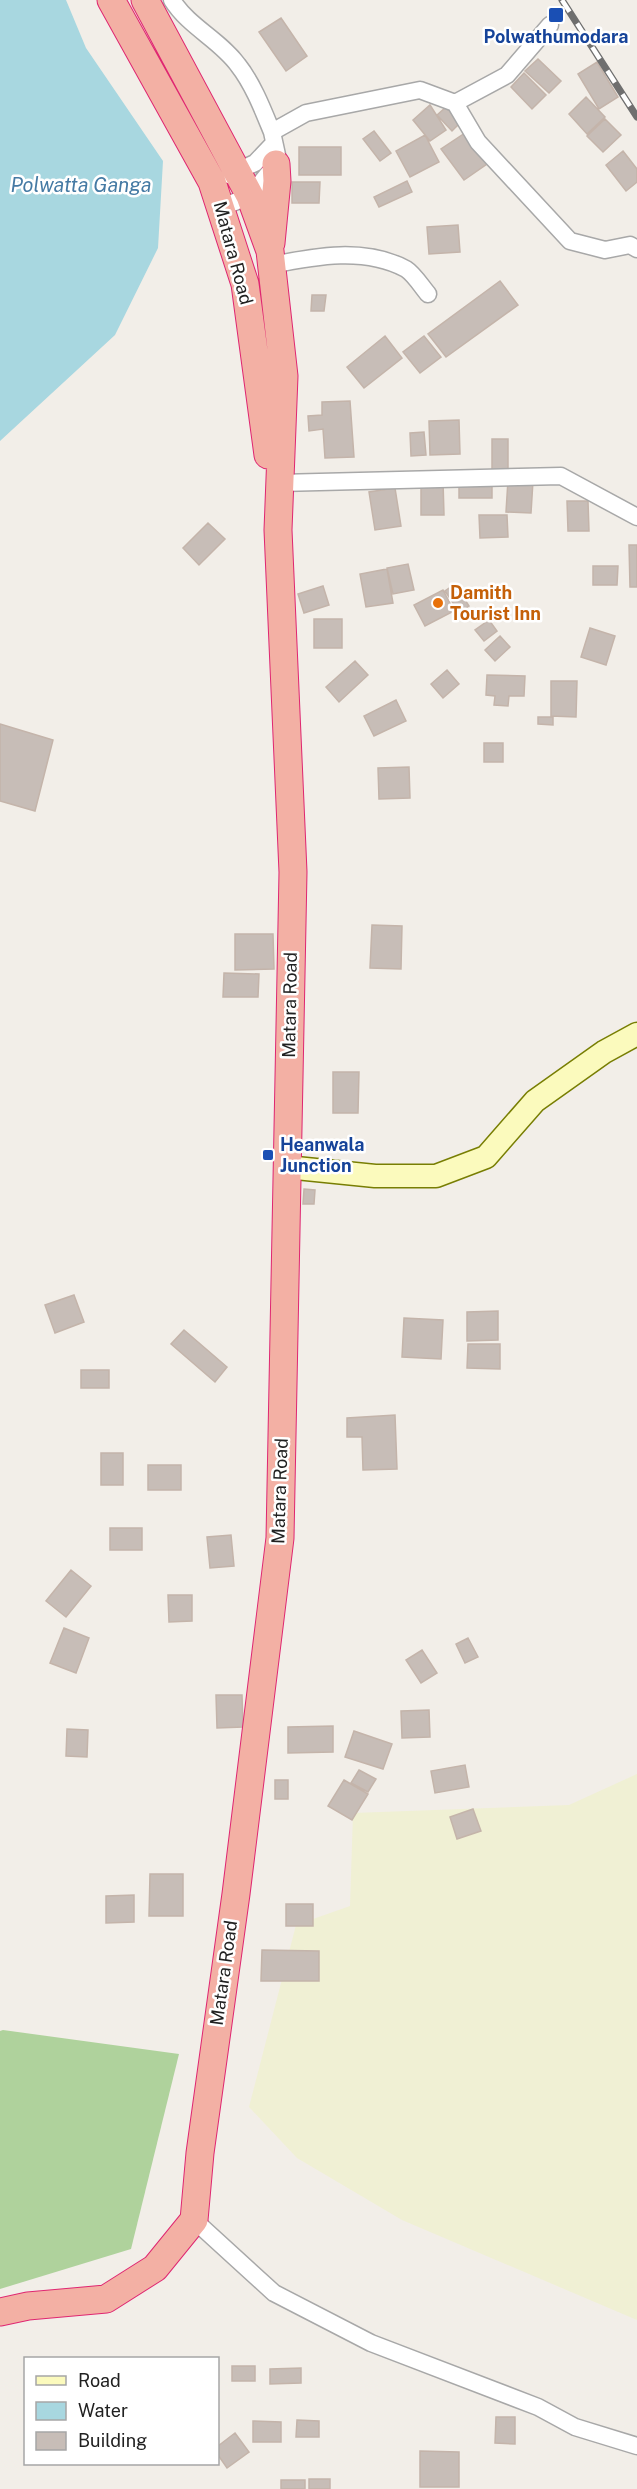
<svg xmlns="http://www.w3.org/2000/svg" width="637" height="2489" font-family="'Public Sans',sans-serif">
<rect width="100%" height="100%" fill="#f2eee8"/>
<path fill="#f0f0d4" d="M637,1774v546l-235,-100 -105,-62 -48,-51 47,-182 54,-19 3,-93 216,-8z"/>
<path fill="#afd29c" d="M3,2030l176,24 -48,195 -131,40v-258z"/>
<path fill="#a8d7e0" d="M0,0h66l20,48 77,113 -5,87 -43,87 -115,106z"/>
<path fill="#c7bdb7" stroke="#c4b4aa" stroke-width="1.5" d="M281,18l26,38 -21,15 -27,-39z
M538,59l23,22 -12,12 -24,-22z
M597,62l21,35 -19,12 -21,-35z
M524,73l22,22 -14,14 -21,-22z
M586,97l19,20 -18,17 -18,-20z
M430,105l16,25 -16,11 -17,-21z
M446,107l14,16 -8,8 -15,-16z
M605,119l16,16 -18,17 -16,-16z
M374,131l17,22 -11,8 -17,-22z
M465,133l22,31 -23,16 -23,-31z
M425,135l14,27 -29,15 -14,-26z
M299,147h42v28h-42z
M623,151l14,18v13l-11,9 -20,-26z
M407,181l5,11 -33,15 -5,-10z
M292,182h28l-1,21h-27z
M458,225l2,27 -31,2 -2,-27z
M500,281l18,24 -72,52 -18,-23z
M312,295h14l-2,16h-13z
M385,336l17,22 -38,30 -17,-21z
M424,336l17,21 -21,16 -17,-21z
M350,401l4,56 -29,1 -2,-29 -14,2 -1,-15 14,-1v-13z
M459,420l1,34 -30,1 -1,-34z
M424,432l2,23 -15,1 -1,-23z
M492,439h16v34h-16z
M459,480h33v18h-33z
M508,480l25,1 -2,32 -25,-1z
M421,481h22l1,34h-23z
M395,488l6,38 -26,4 -6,-38z
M567,501h21l1,30h-21z
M479,515h28l1,22 -28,1z
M208,523l17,16 -26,26 -16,-17z
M629,545h8v42h-7z
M408,564l6,26 -21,4 -6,-26z
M593,566h25l-1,19h-24z
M387,569l6,34 -27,4 -6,-33z
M455,584l14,22 -10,6 -14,-21z
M323,586l6,19 -25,8 -6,-19z
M443,590l11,21 -29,15 -11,-21z
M314,619h28v29h-28z
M489,620l8,11 -13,10 -9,-11z
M590,628l25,8 -9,29 -25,-8z
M500,636l10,11 -15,14 -10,-11z
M355,661l13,14 -29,27 -13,-15z
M447,670l12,14 -16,14 -12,-14z
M487,675l38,1 -1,20h-15l-1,10 -14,-1 1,-9 -9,-1z
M551,681h26l-1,36 -25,-1z
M396,700l10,21 -32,15 -10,-20z
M538,717h15v8l-15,-1z
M0,724l53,16 -18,71 -35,-10z
M484,743h19v19h-19z
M409,767l1,31 -31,1 -1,-31z
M372,925l30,1 -1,43 -31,-1z
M235,934h38l1,35 -39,1z
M224,973l35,1 -1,23h-35z
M333,1072h26l-1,41h-25z
M304,1189l11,1 -1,14h-11z
M74,1295l10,27 -29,11 -10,-28z
M498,1311v29l-31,1v-29z
M404,1318l39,2 -2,39 -39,-2z
M184,1330l43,37 -12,15 -44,-38z
M468,1344h32v25l-33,-1z
M81,1370h28v18h-28z
M395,1415l2,54 -34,1 -1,-33h-15v-19z
M101,1453h22v32h-22z
M148,1465h33v25h-33z
M110,1528h32v22h-32z
M231,1535l3,31 -24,2 -3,-31z
M71,1570l20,16 -25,31 -20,-16z
M168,1595h24v26l-23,1z
M64,1628l25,10 -13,35 -26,-10z
M468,1638l10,19 -13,6 -9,-19z
M422,1650l15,23 -16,10 -15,-23z
M216,1695h26l1,32 -26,1z
M429,1710l1,27 -28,1 -1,-27z
M333,1726v26l-45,1v-26z
M67,1729l21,1 -1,27 -21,-1z
M354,1731l38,13 -9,25 -38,-12z
M465,1765l4,22 -34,6 -4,-22z
M359,1770l17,9 -8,13 -17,-9z
M275,1780h13v19h-13z
M344,1780l24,14 -16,26 -24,-14z
M473,1809l8,22 -24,8 -7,-22z
M150,1874h33v42h-34z
M134,1895v27l-28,1v-27z
M286,1904h27v22h-27z
M262,1950l57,1v30h-58z
M232,2366h23v15h-23z
M301,2368v15l-31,1v-15z
M496,2417h19v27l-20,-1z
M297,2420l22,1v16h-23z
M253,2421l28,1v20h-28z
M235,2433l14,19 -22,16 -9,-13v-9z
M420,2451l39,1v35h-39z
M309,2479h21v10h-21z
M281,2480h24v9h-24z"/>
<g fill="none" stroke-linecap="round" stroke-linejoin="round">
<g stroke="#a8a8a8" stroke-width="19">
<path id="minor" d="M172,0c17,27 48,40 66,65 15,19 25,45 34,67
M455,103l52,-28 43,-50
M229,175l26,-12 19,-20
M222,207l28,-11 26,-32 1,-9 -5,-23 34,-19 114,-23 35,13 23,39 92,99 35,9 25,-5 7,4
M272,265c44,-9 93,-18 134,4 8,5 16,18 22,25
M279,483l282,-7 76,41
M194,2220l80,73 97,50 167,64 37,20 62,19"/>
</g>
<g stroke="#787e03" stroke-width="25">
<path id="secondary" d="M286,1167l89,9h61l50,-19 49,-56 69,-49 33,-18"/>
</g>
<g stroke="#df2671" stroke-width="29">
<path id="trunk" d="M111,0l101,182 33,102 23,171
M271,243l6,-62 -1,-17
M0,2312l28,-6 78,-7 49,-31 39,-48 6,-67 36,-259 44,-356 13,-666 -15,-342 6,-154 -14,-125 -20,-55 -105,-196"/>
</g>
<use href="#minor" stroke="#fff" stroke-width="16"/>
<use href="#secondary" stroke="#fbfabd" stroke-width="22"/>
<use href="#trunk" stroke="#f3b0a4" stroke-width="27"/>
<g stroke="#6f6f6f" stroke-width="7">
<path id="rail" d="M562,0l75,117"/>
</g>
<use href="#rail" stroke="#fff" stroke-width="4.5" stroke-dasharray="14" stroke-linecap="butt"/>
</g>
<g fill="#1a4fb4" stroke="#fff" stroke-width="2">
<rect x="548" y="7" width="16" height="16" rx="3"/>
<rect x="262" y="1149" width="12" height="12" rx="3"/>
</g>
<circle fill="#e8710a" stroke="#fff" stroke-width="2" cx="438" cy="603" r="6"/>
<g text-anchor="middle" stroke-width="5" stroke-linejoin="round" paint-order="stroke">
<g font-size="18" font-weight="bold" fill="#164399" stroke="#fff">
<text x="556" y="43">Polwathumodara</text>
<text x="280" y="1151" text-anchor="start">Heanwala<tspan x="280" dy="21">Junction</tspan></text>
</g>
<g font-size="18" fill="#212121" stroke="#fff">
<text transform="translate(233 253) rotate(75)" y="6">Matara Road</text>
<text transform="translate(290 1005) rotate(-89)" y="6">Matara Road</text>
<text transform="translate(280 1491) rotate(-88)" y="6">Matara Road</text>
<text transform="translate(224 1973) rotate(-82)" y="6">Matara Road</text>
</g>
<g font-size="18" font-weight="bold" fill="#c56008" stroke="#fff" text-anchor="start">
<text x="450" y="599">Damith<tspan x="450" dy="21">Tourist Inn</tspan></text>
</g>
<g font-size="20" font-style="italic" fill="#457aa4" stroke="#fff">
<text x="81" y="192">Polwatta Ganga</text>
</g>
</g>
<rect x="24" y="2357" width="195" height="108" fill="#ffffff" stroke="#a6a6a6" stroke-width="1.5"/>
<rect x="36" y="2376" width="30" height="9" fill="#fbfabd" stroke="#a6a6a6" stroke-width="1.5"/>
<text x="78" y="2387" font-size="18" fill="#212121">Road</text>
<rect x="36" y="2402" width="30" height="18" fill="#a8d7e0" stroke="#a6a6a6" stroke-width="1.5"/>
<text x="78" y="2417" font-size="18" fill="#212121">Water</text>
<rect x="36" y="2432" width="30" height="18" fill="#c7bdb7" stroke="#a6a6a6" stroke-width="1.5"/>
<text x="78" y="2447" font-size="18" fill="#212121">Building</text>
</svg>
